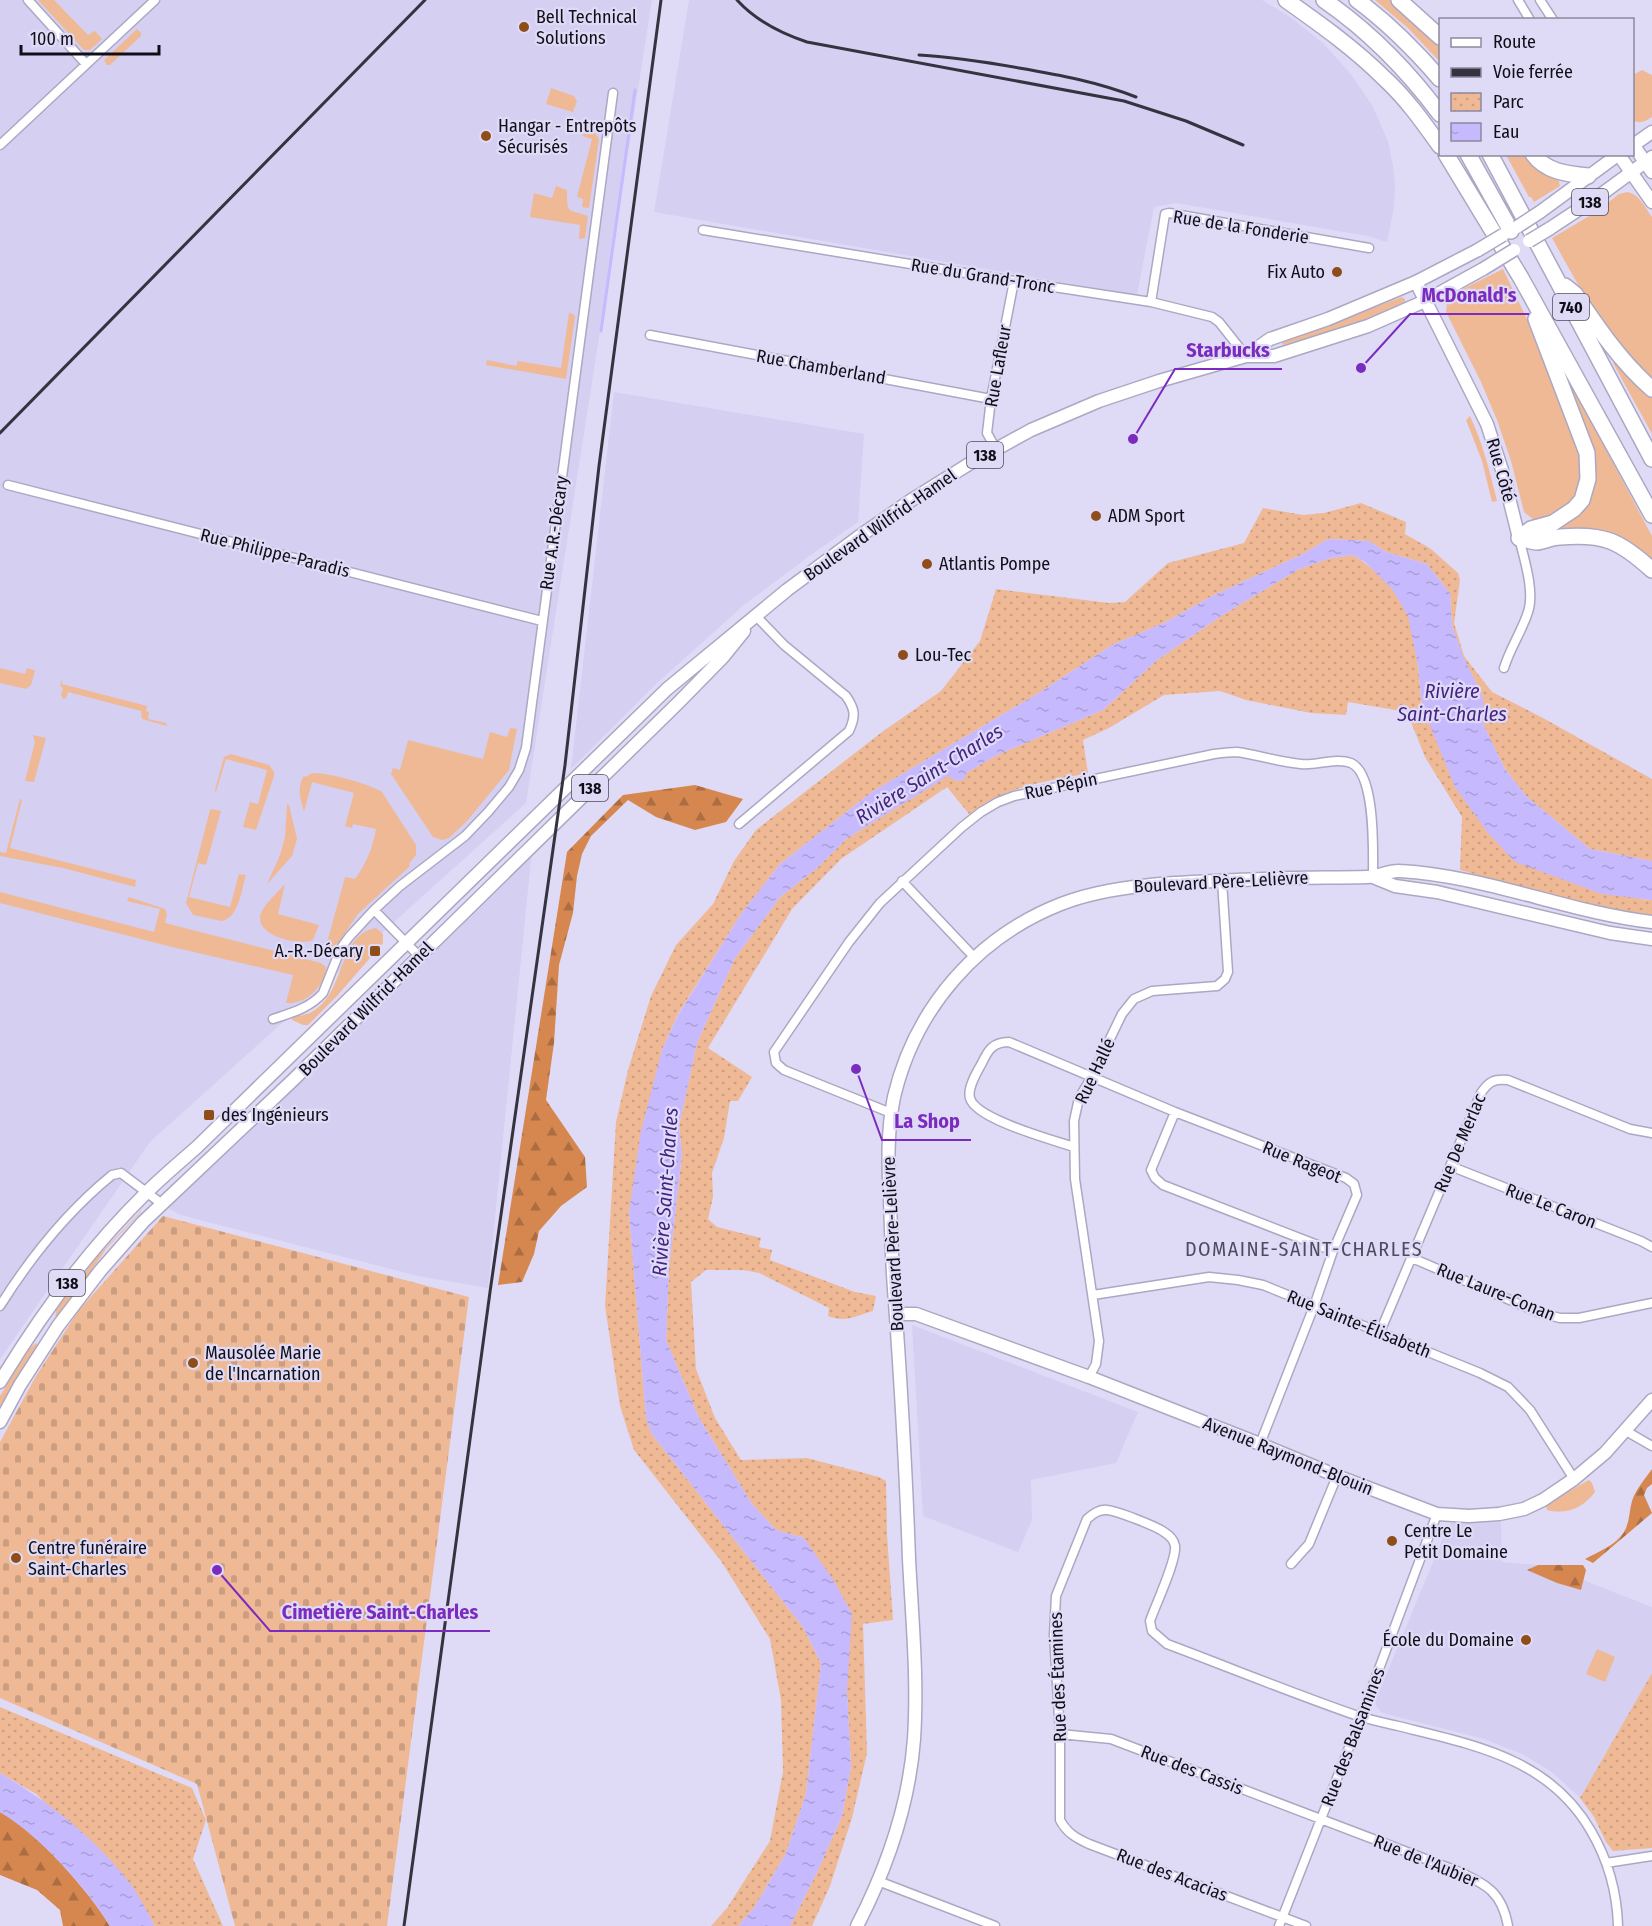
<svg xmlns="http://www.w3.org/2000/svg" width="1652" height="1926" font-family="'Fira Sans Condensed',sans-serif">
<defs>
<pattern id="forest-firs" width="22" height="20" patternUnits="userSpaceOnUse" patternTransform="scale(1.5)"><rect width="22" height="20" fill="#d5874f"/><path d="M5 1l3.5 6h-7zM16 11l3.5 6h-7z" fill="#ab6d41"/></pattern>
<pattern id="cemetery-stones" width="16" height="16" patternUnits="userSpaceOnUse" patternTransform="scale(1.5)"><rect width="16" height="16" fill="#efb996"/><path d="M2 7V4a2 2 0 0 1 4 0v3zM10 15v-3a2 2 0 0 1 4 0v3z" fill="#cc9e81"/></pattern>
<pattern id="park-dots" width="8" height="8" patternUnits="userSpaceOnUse" patternTransform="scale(1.5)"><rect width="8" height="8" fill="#efb996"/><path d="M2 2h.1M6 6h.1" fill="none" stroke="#cc9e81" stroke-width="1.8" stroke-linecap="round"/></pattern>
<pattern id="water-ripples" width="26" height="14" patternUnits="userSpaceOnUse" patternTransform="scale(1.5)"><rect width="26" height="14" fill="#c7b9fe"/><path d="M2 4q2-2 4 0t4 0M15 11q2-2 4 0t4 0" fill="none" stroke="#aa9ed9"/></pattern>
</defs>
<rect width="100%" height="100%" fill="#dfdbf7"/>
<path fill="#d5cff2" d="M0,0h652l-126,803 -376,339 -150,217z
M689,0h573l28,17 33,26 27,30 22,32 16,36 5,25 2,20 -1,21 -7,35 -20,-6 -191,-33 -22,4 -17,88 -483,-83z
M614,392l250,42 -6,88 -43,30 -71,53 -88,79 -85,85z
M536,842l-5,18 -43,428 -70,-12 -226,-58 -14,-4 -16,-10z
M912,1325l226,87 -22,51 -85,17 1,40 -14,32 -95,-36z
M1501,1522l1,40 36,3 45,15 69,27v66l-72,125 -28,-26 -30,-18 -38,-15 -102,-26 -6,-7v-7l72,-173 4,-3z"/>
<path fill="#efb996" d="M38,0h16l34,35 7,-4 7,8 -12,11h-6z
M1375,0h17l48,43v19l-32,-34z
M137,29l4,4v3l-31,29h-3l-3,-5z
M1642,70l10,5v42c-7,5 -11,6 -19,4v-46z
M551,88l23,8 3,5 -4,11 -27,-8z
M587,130l8,3 4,6 -10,69 -7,-1 1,-8 -6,-2 15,-58 -10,-3z
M1506,155h21l31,23 2,8 -26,16 -3,-5h-2z
M556,186l11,4c0,26 0,18 21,26l-3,22 -6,1 1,-14 -50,-8 4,-24 18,5z
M1627,192c12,2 18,15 25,25v164c-45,-40 -71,-91 -100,-143l44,-26 23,-18z
M1503,269l34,71 40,101 8,35 -12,25 -28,19h-11l-10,-8 -13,-51 -14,-41 -16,-38 -35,-70 1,-11 6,-7z
M1402,297l3,2v3l-40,18 -28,9 -54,16 -1,-3z
M569,313l4,1 2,3 -9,62 -80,-14 1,-5 29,6 2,-5 43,7z
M1618,360l34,34v40l-39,-71z
M1573,388l79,148v27l-27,-20 -66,-11 -2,-5 34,-38 -22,-98z
M1470,416c13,28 20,56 27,85l-5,1 -10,-41 -16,-41z
M0,668l25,6 2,-6 7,2 1,1 -4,14 -5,4 -26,-6z
M62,678v6l85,22 -1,5 3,1 -1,7 18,4 1,3 -25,-7 -1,-8 -73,-19 -2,6 -3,1 -2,-4 2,-7 -3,-2z
M510,728l7,1 -8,41 -42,51 -18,17 -7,2 -9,-3 -42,-63 2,-6 7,2 8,-30 75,19 7,-27 17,5z
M33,735l13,3 -12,44 -9,-1 10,-39z
M231,754l38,11 5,7v4l-18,54 -13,-3 7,-25 8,2 9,-34 -41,-11 -10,33 -1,-2 9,-33z
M312,773c15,-1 58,11 70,19l34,53v10l-7,9 1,2 -52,48 -20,29 -7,5h-8v-2l5,-7 17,-62 10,2c11,-15 18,-32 21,-50l-23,-5 -1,4 -7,-2 9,-33 -42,-11 -8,30c-3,-12 -8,-24 0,-36l2,1z
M20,799l2,1 -12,48 126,32 -1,7 -72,-19 -63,-12v-4l6,1z
M287,804l2,1 8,34 -5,17 -25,28 13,-29 5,-18z
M212,809l9,2 -15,54 -8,-2 -9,34 41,10 9,-33 7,1c-5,16 -7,42 -24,46l-29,-6 -7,-12 24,-93z
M285,884l-7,30 41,11 -6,15c-13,6 -55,-3 -53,-23 1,-10 19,-26 25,-33z
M0,892l154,40 6,-23 -33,-8 2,-4 36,12 2,5 -2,9 156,40 5,4c-1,19 -20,38 -40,36l7,-28 -125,-29 -168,-43z
M376,928l7,6v9l-46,53 -29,29h-5l-11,-5v-3c6,-1 12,-2 18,-4 36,-17 27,-79 66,-85z
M141,1211v1l-35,37 -35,52 -16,19 1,-9 5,-8 37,-47z
M36,1343l2,4 -38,62v-13l29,-47z
M1589,1480l3,3 3,9c-12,16 -28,23 -48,18l-1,-5 5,-4z
M1597,1649l18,8 -10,25 -19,-8z"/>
<path fill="url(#forest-firs)" d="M695,785l48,14 -17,23 -31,8 -39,-13 -28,-17 -37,36 -9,18 -5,22 -4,37 -14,52 -5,78 -8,57 39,57 2,30 -26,19 -22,25 -5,23 -12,28 -24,3 69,-433 56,-57z
M1652,1469v15l-5,4 -3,7 8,18 -59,50 -8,-4c13,-7 31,-14 39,-27 6,-10 5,-21 8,-31 4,-12 13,-22 20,-32z
M1538,1565h45l3,5 -5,20 -24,-7 -30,-13z
M0,1812c37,20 88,78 110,114h-47l-3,-16 -23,-20 -37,-15z"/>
<path fill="url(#cemetery-stones)" d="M163,1216l306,81 -82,629h-152l-38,-142 -197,-86v-256l36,-66 43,-66z"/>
<path fill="url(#park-dots)" d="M1361,503l45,19 -1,12 26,15 27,24 2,7 -6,43 10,33 28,36 51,26 109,61v82l-62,-12 -64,-53 -21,-27 -22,-45v-27l-21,-41 -10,-31 -2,-32 -23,-29 -41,-12 -17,-11 -41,-2 -25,15 -91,42 -46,26 -54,23 -75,49 -165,98 -92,72 -39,50 -63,100 -16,36 -33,162 17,205 5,16 152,194 18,36 -15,131 -20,59 -32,55 -16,18h-27l16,-18 43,-67 13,-70 -2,-71 -11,-61 -49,-78 -87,-111 -14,-44 -15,-100 11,-184 12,-52 23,-74 25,-51 37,-41 21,-43 22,-31 126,-98 59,-41 39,-50 16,-52 113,14 16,-1 43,-39 76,-20 19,-35 40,7 21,-2z
M1353,555c21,13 48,38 56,62 8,27 10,62 13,89l219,193 11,1v15l-52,-6 -140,-39 2,-53 -37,-60 -18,-45 -59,-10 -2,13 -35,-2 -65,-13 -26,-9 -56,4 -55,33 -26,12 5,33c-43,9 -83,13 -119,41l-22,-27 -106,72 -49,50 -84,139 44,29 -14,24h-8l-6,37 -12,35 1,24 -5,22 9,8 44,11 -2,9 13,3 -2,10 85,32 21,4 -3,15c-17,5 -28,12 -45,5l1,-8 -70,-35 -16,-3h-37l-15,12 5,87 19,49 26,42 66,-2 72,19 7,4 1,53 6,86 -30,4 4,129 -15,65 -22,68 -18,40h-22l28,-56 24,-54 9,-49 -4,-76 -43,-153 -28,-8 -24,-26 -53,-86 -33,-78 3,-72 13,-114 -3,-28 18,-83 38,-85 45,-61 37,-29 29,-29 103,-64 8,6 7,-2 2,-6 31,-18 106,-45 54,-50 64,-44 78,-47 32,-11z
M1652,1673v175l-39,3 -7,-9 -12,-25 -14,-19z
M0,1707l192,81 14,32 -13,39 30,67h-68l-22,-38 -97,-94 -36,-21z"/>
<path fill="url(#water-ripples)" d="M1328,539l41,2 17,11 41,12 23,29 2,32 11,31 20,41v27l22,45 21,27 64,53 62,12v39l-50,-6 -87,-32 -27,-29 -33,-46 -33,-81 -4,-40 -10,-50 -16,-27 -26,-26 -13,-8 -22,3 -32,11 -78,47 -64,44 -54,50 -106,45 -31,18 -1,6 -8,2 -9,-5 -102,63 -29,29 -37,29 -45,61 -38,85 -18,83 3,28 -13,114 -3,72 33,78 53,86 24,26 28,8 30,43 18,33 -5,77 4,76 -9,49 -24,54 -28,56h-52l16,-18 32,-55 20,-59 15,-131 -18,-36 -152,-194 -5,-15 -17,-206 12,-81 21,-81 16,-35 63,-101 39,-50 92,-72 165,-98 75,-49 54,-23 46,-26 91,-42z
M0,1773c51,30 96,66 132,113 9,12 15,27 23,40h-45c-24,-39 -70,-90 -110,-114z"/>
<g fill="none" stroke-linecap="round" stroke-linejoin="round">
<path stroke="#c7b9fe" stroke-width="3" d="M601,331l34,-241"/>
<g stroke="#aca7c2" stroke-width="11">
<path id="street" d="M28,0l58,64
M1518,0l12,20
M1540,0l13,20
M0,145l155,-145
M703,230l311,51 137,21 61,15 7,5 27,34
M1151,302l14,-88 4,-1 200,35
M650,335l341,64
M996,449l-9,-16 4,-34 23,-118
M8,485l534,136
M1504,668c6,-20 18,-37 24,-56 7,-20 -4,-54 -9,-74
M739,824l110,-93c7,-15 6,-22 -3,-35l-62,-51 -28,-29
M902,881l72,76
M374,910l45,46
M273,1019c18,-6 37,-11 50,-26l18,-45 8,-11 25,-27 26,-24 65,-50 23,-24 21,-25 10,-17 7,-22 87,-655
M1175,1112l-24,58 4,8 8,7 170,66
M891,1113l-107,-43 -8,-7 -2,-11 75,-110 31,-39 82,-76 19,-15 17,-10 16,-6 200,-42c8,-1 16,-2 23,-2 21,3 42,10 64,12 15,2 35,-7 50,-1 25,11 22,90 22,114
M1074,1147c-21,-7 -99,-28 -104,-49 -3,-10 7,-26 12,-35 6,-13 11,-21 27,-21l166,70 171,66 8,6 3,11 -24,56 -19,55 -54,138
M1450,1166l191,75 11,6
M1412,1258l128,55 20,5h19l73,-15
M1093,1295l116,-18 29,3 25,5 217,88 28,14 22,23 44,69
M0,1306c30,-48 68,-95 112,-131l9,-2 41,31
M1380,1332l101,-239c8,-12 13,-14 27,-13l122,49 22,4
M1089,1377l7,-13 3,-23 -24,-162 -1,-58 5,-23 12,-20 31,-64 12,-15 18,-8 65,-5 8,-7 3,-7 -6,-91
M1626,1431l26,15
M1291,1564l18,-20 28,-68
M1060,1734l51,5 346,132c29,13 45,21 51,55
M1606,1863l46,-7
M878,1881l117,45
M1279,1926l82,-209 76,-203
M1306,1926l-217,-82c-13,-6 -22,-11 -29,-24v-86l-6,-99 2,-39 31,-77c6,-5 12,-10 20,-9 10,1 49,16 57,22 5,3 10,8 11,14 2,14 -20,60 -25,75l2,10 15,13c64,24 127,50 191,72 13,4 27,7 40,10 76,19 151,32 193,105 17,29 26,61 27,95"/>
</g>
<g stroke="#aca7c2" stroke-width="15">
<path id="secondary" d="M1634,146l18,26
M1619,155l33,47
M1416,282l71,142 15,46 17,68
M1373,877l22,9 42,6 173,41 42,6
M896,1314h20l173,63 171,67 77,32 100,38 32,2 30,-2 25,-5 19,-9 31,-21 31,-26 47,-53
M857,1926c30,-58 52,-121 57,-187 4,-60 -2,-121 -5,-180 -3,-86 -8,-172 -14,-257 -3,-34 -4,-68 -5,-103 -2,-34 -3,-68 4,-102 21,-89 83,-160 167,-193 59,-23 140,-22 203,-25 35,-2 69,-1 103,-2 12,0 22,-7 33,-6 87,5 167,41 252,51"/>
</g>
<g stroke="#aca7c2" stroke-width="15">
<path id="primary" d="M1632,146l20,-14
M1540,212l79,-58
M1549,229l50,-33 53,-39
M1246,356l24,-17 58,-20 88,-37 62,-32
M0,1382c41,-68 89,-133 146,-189 16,-16 34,-31 51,-46l470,-458 120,-99 70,-52 56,-39 56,-35 62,-34 68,-29 60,-20 87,-25h28l94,-30 57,-25 58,-32
M0,1422l20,-37 38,-59 42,-55 43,-49 150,-142 386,-378 44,-45 21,-26"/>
</g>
<g stroke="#aca7c2" stroke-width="18">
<path id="highway" d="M1286,0c34,24 69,49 98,78 22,20 39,44 56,68
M1324,0c45,31 84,71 116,114
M1357,0c31,23 58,50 83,79
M1399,0l41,37
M1446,154l75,124 131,237
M1468,154l43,77
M1490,154l162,305
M1533,154c13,18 34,20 55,22
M1565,286l10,8c23,34 46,68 77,95
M1519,538l12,-9 22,-6 21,-14 8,-9 6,-21 -1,-26 -51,-134
M1519,538c6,1 13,4 18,4 8,-1 15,-5 23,-5 44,-4 60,4 92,33"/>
</g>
<use href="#street" stroke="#fff" stroke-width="8"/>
<use href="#secondary" stroke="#fff" stroke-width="12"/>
<use href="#primary" stroke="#fff" stroke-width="12"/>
<use href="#highway" stroke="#fff" stroke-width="15"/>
<path stroke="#353340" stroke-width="3" d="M737,0c19,21 43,33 70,42l317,59 62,20 57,24
M919,55c34,2 67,7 100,13 41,7 79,14 117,29
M0,433l425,-433
M404,1926l86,-634 75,-527 34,-299 62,-466"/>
<g stroke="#aca7c2" stroke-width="15" stroke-linecap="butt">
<path id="primary-bridge" d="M1517,227l23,-15
M1529,241l20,-12
M1478,250l25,-15
M1483,269l31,-19"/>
</g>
<use href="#primary-bridge" stroke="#fff" stroke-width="12"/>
</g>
<g fill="#8e4d19" stroke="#dfdbf7" stroke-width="2">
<circle cx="524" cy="27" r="6"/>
<circle cx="486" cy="136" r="6"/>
<circle cx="1337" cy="272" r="6"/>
<circle cx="1096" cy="516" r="6"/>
<circle cx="927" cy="564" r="6"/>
<circle cx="903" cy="655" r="6"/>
<rect x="369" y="945" width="12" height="12" rx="3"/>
<rect x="203" y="1109" width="12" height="12" rx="3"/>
<circle cx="193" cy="1363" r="6"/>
<circle cx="1392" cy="1541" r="6"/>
<circle cx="16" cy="1558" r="6"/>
<circle cx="1526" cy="1640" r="6"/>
</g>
<g text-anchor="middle" stroke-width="4.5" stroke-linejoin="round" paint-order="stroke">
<g fill="#dfdbf7" stroke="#4e4c5b" stroke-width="1.5">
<rect x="1572" y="189" width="36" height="26" rx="4.5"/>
<rect x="1553" y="294" width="36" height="26" rx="4.5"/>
<rect x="967" y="442" width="36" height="26" rx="4.5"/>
<rect x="572" y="775" width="36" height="26" rx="4.5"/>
<rect x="49" y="1270" width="36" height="26" rx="4.5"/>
</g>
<g font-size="16" font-weight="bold" fill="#100f18">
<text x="1590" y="208">138</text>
<text x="1571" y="313">740</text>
<text x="985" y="461">138</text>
<text x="590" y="794">138</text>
<text x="67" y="1289">138</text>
</g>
<g font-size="18" fill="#100f18" stroke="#dfdbf7" text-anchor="start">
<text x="536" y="23">Bell Technical<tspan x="536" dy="21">Solutions</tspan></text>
<text x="498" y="132">Hangar - Entrepôts<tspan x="498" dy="21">Sécurisés</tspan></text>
<text x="1325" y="278" text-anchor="end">Fix Auto</text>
<text x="1108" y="522">ADM Sport</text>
<text x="939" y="570">Atlantis Pompe</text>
<text x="915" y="661">Lou-Tec</text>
<text x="363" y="957" text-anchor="end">A.-R.-Décary</text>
<text x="221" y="1121">des Ingénieurs</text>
<text x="205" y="1359">Mausolée Marie<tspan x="205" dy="21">de l'Incarnation</tspan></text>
<text x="1404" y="1537">Centre Le<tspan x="1404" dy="21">Petit Domaine</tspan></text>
<text x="28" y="1554">Centre funéraire<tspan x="28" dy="21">Saint-Charles</tspan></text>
<text x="1514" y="1646" text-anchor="end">École du Domaine</text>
</g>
<g font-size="18" fill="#100f18" stroke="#dfdbf7">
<text transform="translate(1241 227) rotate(9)" y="6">Rue de la Fonderie</text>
<text transform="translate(983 276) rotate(9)" y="6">Rue du Grand-Tronc</text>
<text transform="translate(998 366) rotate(-80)" y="6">Rue Lafleur</text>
<text transform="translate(821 367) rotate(10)" y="6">Rue Chamberland</text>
<text transform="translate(1501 470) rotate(74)" y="6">Rue Côté</text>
<text transform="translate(880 525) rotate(-35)" y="6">Boulevard Wilfrid-Hamel</text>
<text transform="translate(554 533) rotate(-82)" y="6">Rue A.R.-Décary</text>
<text transform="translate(275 553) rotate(14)" y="6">Rue Philippe-Paradis</text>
<text transform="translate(1061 786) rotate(-12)" y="6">Rue Pépin</text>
<text transform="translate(1221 882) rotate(-3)" y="6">Boulevard Père-Lelièvre</text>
<text transform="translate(366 1009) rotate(-45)" y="6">Boulevard Wilfrid-Hamel</text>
<text transform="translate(1095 1071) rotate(-65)" y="6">Rue Hallé</text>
<text transform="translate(1460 1143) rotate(-67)" y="6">Rue De Merlac</text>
<text transform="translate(1302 1162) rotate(22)" y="6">Rue Rageot</text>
<text transform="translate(1551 1206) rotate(21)" y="6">Rue Le Caron</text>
<text transform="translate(893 1244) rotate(-93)" y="6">Boulevard Père-Lelièvre</text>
<text transform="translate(1496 1292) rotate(22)" y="6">Rue Laure-Conan</text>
<text transform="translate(1359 1324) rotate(22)" y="6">Rue Sainte-Élisabeth</text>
<text transform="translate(1288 1456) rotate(22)" y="6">Avenue Raymond-Blouin</text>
<text transform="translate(1058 1677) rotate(-92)" y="6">Rue des Étamines</text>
<text transform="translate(1353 1737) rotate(-69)" y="6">Rue des Balsamines</text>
<text transform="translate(1192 1770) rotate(21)" y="6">Rue des Cassis</text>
<text transform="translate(1426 1861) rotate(22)" y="6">Rue de l'Aubier</text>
<text transform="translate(1172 1875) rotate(21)" y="6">Rue des Acacias</text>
</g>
<g font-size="20" font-style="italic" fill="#442382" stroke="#dfdbf7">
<text x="1452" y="698">Rivière<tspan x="1452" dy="23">Saint-Charles</tspan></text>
<text transform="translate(929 774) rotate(-32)" y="7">Rivière Saint-Charles</text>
<text transform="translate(665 1192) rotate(-86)" y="7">Rivière Saint-Charles</text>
</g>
<g font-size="20" letter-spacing="1.5" fill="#4e4a61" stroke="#dfdbf7">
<text x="1304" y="1256">DOMAINE-SAINT-CHARLES</text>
</g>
</g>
<path fill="none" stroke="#7b2cbf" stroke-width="2" d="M1361 368L1410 314H1529M1133 439L1175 369H1282M856 1069L882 1140H971M217 1570L270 1631H490"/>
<g fill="#7b2cbf" stroke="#dfdbf7" stroke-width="2">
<circle cx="1361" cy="368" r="6"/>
<circle cx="1133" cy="439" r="6"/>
<circle cx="856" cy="1069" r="6"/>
<circle cx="217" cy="1570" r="6"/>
</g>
<g font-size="20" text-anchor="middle" font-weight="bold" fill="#7b2cbf" stroke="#dfdbf7" stroke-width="4.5" stroke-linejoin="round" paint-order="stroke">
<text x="1469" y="302">McDonald's</text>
<text x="1228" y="357">Starbucks</text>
<text x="927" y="1128">La Shop</text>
<text x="380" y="1619">Cimetière Saint-Charles</text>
</g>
<rect x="1439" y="18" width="195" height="138" fill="#dfdbf7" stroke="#8c899e" stroke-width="1.5"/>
<rect x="1451" y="38" width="30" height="9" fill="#ffffff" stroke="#8c899e" stroke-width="1.5"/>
<text x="1493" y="48" font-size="18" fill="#100f18">Route</text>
<rect x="1451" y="68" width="30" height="9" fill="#353340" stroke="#8c899e" stroke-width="1.5"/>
<text x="1493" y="78" font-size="18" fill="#100f18">Voie ferrée</text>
<rect x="1451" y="93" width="30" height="18" fill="url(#park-dots)" stroke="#8c899e" stroke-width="1.5"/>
<text x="1493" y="108" font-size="18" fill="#100f18">Parc</text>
<rect x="1451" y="123" width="30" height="18" fill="url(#water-ripples)" stroke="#8c899e" stroke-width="1.5"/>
<text x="1493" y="138" font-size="18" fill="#100f18">Eau</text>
<path d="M21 45v9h138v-9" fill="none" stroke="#100f18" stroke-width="3"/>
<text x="30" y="45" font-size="18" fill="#100f18" stroke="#dfdbf7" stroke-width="4.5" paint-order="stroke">100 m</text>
</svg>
